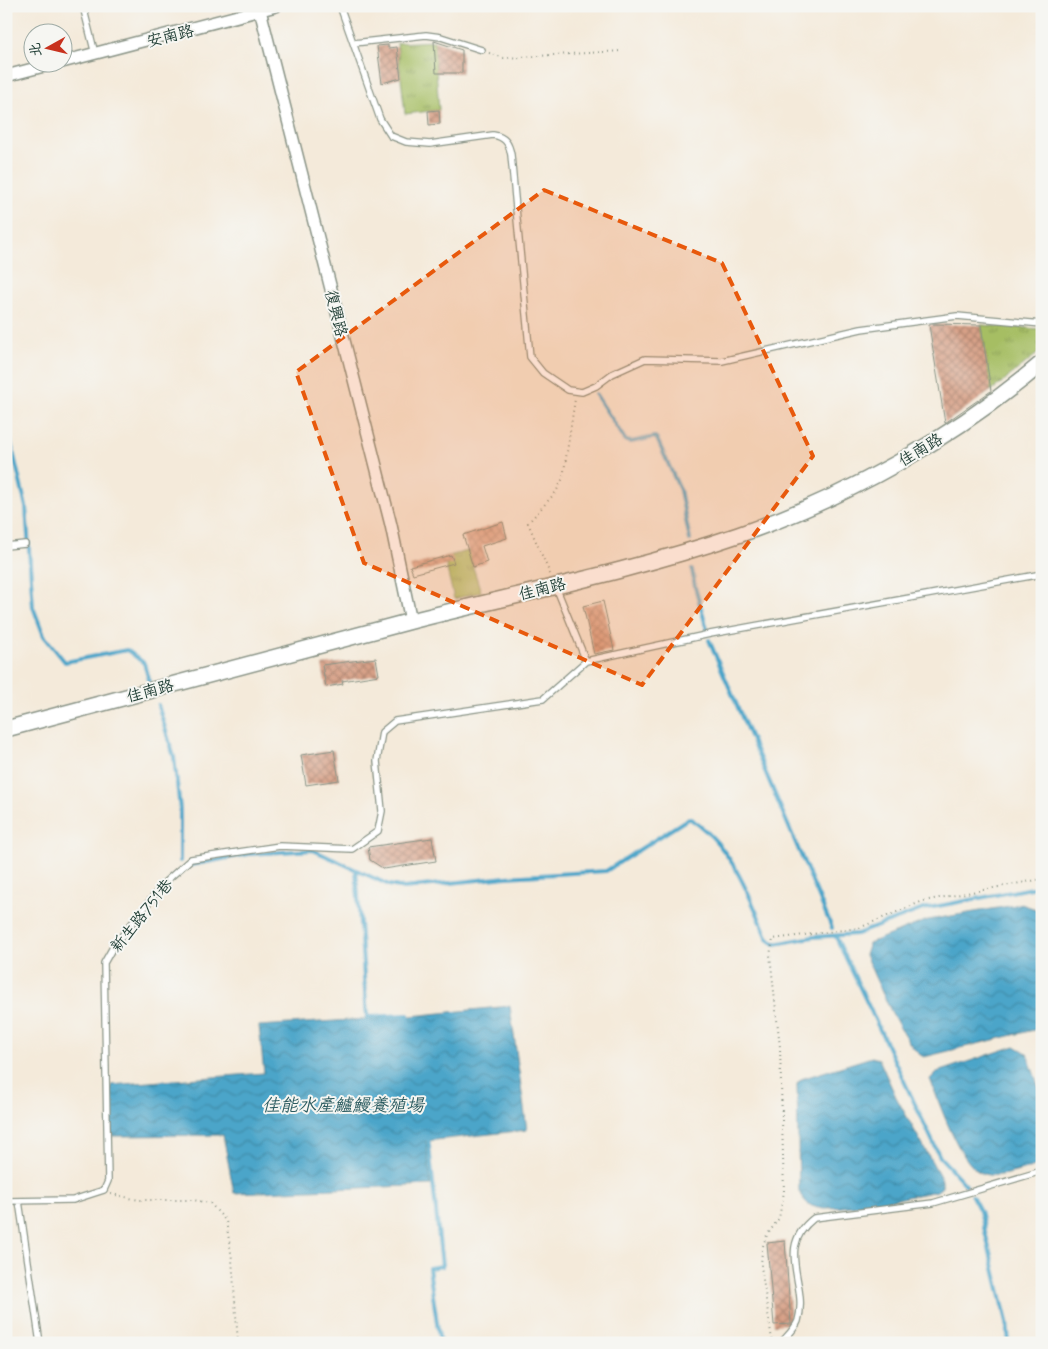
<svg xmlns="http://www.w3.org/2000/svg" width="1048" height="1349" font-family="Mynerve,'LXGW WenKai TC',sans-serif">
<defs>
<pattern id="grass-tufts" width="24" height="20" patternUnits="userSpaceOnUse" patternTransform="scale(1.25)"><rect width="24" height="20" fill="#a6be63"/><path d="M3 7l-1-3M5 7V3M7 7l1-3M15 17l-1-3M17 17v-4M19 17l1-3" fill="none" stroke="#879c52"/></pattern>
<pattern id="water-waves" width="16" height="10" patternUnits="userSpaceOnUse" patternTransform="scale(1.25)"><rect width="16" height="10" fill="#4ba5c9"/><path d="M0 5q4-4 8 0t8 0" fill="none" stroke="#3e88a4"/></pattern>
<pattern id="building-cross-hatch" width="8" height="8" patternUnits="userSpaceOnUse" patternTransform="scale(1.25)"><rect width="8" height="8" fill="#d7a087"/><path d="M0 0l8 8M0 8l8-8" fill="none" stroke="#ae846f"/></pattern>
</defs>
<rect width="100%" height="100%" fill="#f6f6f2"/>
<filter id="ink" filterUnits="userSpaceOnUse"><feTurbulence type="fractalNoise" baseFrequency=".02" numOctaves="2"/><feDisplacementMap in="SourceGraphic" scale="10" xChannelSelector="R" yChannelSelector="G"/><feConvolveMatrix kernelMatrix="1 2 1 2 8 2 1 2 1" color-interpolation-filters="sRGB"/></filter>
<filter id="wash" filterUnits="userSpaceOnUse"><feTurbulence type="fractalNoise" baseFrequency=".0096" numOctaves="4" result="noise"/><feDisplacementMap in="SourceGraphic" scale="20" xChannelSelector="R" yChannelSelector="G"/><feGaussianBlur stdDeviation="1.12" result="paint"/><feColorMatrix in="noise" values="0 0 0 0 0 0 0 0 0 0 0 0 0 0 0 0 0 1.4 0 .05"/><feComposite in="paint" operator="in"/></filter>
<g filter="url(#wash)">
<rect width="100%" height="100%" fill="#f4eada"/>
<path fill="url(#grass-tufts)" stroke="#627e4c" d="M434,41l5,69 -34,4 -8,-71z
M981,325l61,4v21l-51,41z
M468,551l13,41 -27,7 -10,-42z"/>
<path fill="url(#water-waves)" stroke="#35717e" d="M1021,904l15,5 6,18v101l-118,29c-19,-7 -49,-81 -59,-102l4,-12 59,-23z
M510,1006l17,124 -101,11 5,44 -197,8 -11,-58 -112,1v-51l153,-12 -5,-47 152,-10z
M1015,1046l12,7 15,44v67c-16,5 -45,16 -61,9 -22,-10 -42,-71 -51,-94l7,-7z
M872,1057l7,2 17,38 46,83v7l-5,4c-27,5 -99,21 -122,16 -8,-2 -13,-9 -16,-16l-2,-107 4,-5z"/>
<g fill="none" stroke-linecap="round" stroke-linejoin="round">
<path stroke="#4ba5c9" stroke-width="4" d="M596,395l30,46 5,1 24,-5 2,2 23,51 10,50
M6,422l20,85 7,100 11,29 21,26 62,-12 17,13 5,17
M692,570l3,17 12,42
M709,640l123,288
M158,705l16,52 6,52v52
M191,865l58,-11 64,-4 76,35 15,3 102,-11 100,-6 83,-53c42,26 60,77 79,121l7,5 38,-7 44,-3 66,-25 119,-23
M356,870l11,147 41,-2 1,6
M836,937l104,220 26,28
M428,1137l14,129 -13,2 11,75
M972,1196l8,15 27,111 2,21"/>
</g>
<g id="blocks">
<path fill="url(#building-cross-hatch)" d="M434,41l28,9v23h-26z
M388,45v3l9,-1 4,31 -19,5 -5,-37z
M439,110l1,14 -11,1 -1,-14z
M934,324l47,1 10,66 -46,32 -16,-98z
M503,522l4,16 -25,8 5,16 -14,5 -10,-32z
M451,555l3,8 -41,11 -3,-8z
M603,601l11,49 -20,4 -11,-48z
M376,658l3,17 -37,6 1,3 -17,3 -4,-22z
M334,750l5,30 -33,5 -5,-30z
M432,838l4,23 -52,8 -14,-9 -2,-13z
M785,1241l6,83 -17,1 -7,-82z"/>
</g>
</g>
<g filter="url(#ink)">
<use href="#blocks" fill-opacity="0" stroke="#8a9487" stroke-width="1"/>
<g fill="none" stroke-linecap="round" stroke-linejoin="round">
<g stroke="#8a9487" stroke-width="8">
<path id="service" d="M83,6l12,48
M340,6l40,113 11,17 15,6 24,2 63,-9c12,2 16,8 18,20l19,202 13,16 25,17 14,2 14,-6 16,-12 33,-15 77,2 139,-32 96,-13 85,8
M354,43l72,-8 15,2 41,13
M6,546l19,-2
M556,587l30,74
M6,1201l67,-1 31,-10 4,-9 -4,-218 9,-16 52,-65 26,-23 89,-13 72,3 26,-18 4,-20 -5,-50 5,-29 13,-11 148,-22 43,-38 124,-27 332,-60
M19,1201l21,142
M781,1343c6,-7 14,-14 17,-22 11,-38 -24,-72 16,-103l119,-15 109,-32"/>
</g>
<g stroke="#8a9487" stroke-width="14">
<path id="minor" d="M259,6l132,519 20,96
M62,62l214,-56
M6,76l53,-14"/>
</g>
<g stroke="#8a9487" stroke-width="18">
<path id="tertiary" d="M6,729c137,-37 273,-74 409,-109 108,-27 218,-49 323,-85 110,-38 215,-97 304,-172"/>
</g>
<path stroke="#8a9487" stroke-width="2" stroke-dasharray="1 4" stroke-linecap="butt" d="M489,53l15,5 117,-7
M550,574l-22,-51 28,-31 7,-14 12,-79
M111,1194l28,6h54l17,3 16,18 6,38 6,84
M772,1340l-11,-74 1,-17 4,-12 13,-19 5,-26 -4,-145 -10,-92 3,-16 86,-11 64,-27 119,-22"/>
<use href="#service" stroke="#fff" stroke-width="5.5"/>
<use href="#minor" stroke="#fff" stroke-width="11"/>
<use href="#tertiary" stroke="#fff" stroke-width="15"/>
</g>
</g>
<path fill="#e8590c" fill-opacity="0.2" stroke="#e8590c" stroke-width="4" stroke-dasharray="10 6" stroke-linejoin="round" d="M544,190l178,73 91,193 -171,229 -278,-122 -68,-191z"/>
<g text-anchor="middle" stroke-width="4" stroke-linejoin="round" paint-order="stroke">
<g font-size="16" fill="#1f3d34" stroke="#f6f6f2">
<text transform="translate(170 35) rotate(-14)" y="6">安南路</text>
<text transform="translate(337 313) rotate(76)" y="6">復興路</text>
<text transform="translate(920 449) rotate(-31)" y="6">佳南路</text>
<text transform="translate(542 588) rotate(-14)" y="6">佳南路</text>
<text transform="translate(150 690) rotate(-15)" y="6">佳南路</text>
<text transform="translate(141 915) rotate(-51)" y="6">新生路751巷</text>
</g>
<g font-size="18" font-style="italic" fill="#2c5c61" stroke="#f6f6f2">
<text x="343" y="1111">佳能水産鱸鰻養殖場</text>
</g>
</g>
<rect width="1048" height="1349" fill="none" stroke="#f6f6f2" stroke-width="25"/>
<g transform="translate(48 48) rotate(262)"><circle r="24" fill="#f6f6f2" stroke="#a0aca6"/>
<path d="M0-4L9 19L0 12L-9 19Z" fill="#c8321e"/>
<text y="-8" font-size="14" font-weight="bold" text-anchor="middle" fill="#1f3d34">北</text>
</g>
</svg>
